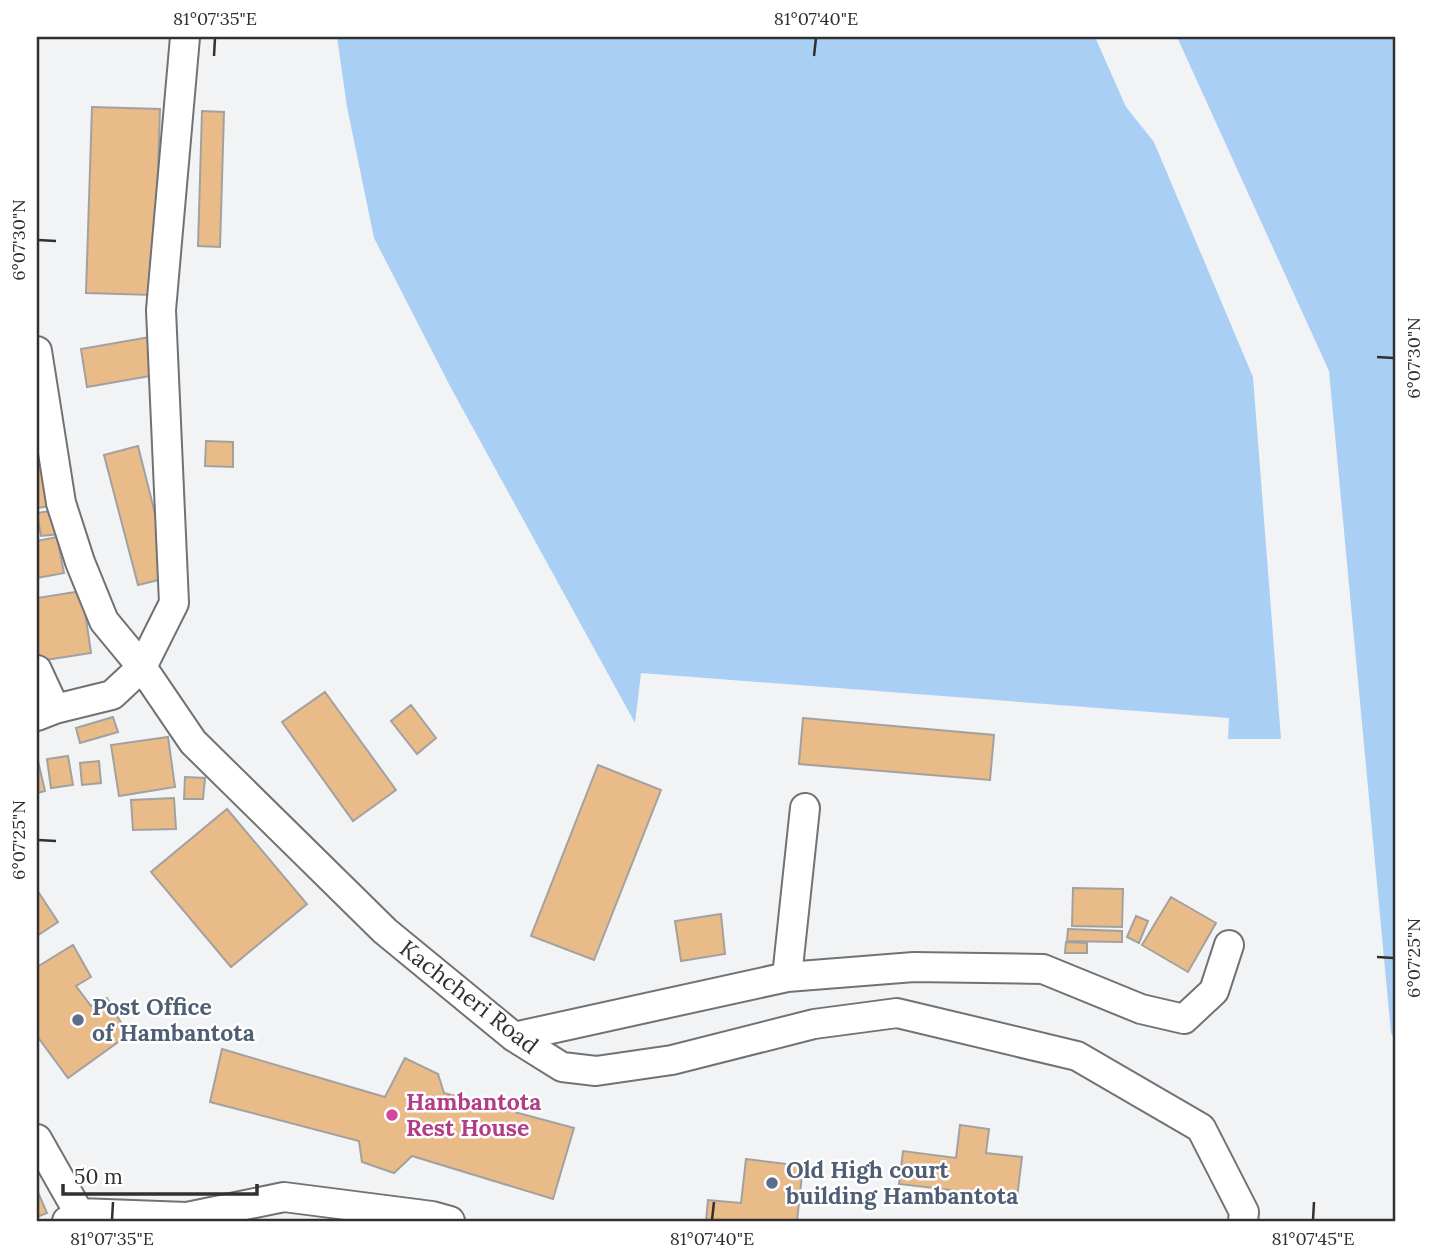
<svg xmlns="http://www.w3.org/2000/svg" width="1433" height="1258" font-family="Lora,serif">
<rect width="100%" height="100%" fill="#f2f3f5"/>
<path fill="#aacff5" d="M337,37h758l31,70 28,35 99,235 28,362h-53l1,-21 -588,-45 -6,50 -184,-335 -77,-150 -27,-131z
M1177,37h219v1005l-5,-9 -62,-662z"/>
<path fill="#e9bb89" stroke="#a3a1a0" stroke-width="2" d="M92,107l68,2 -6,186 -68,-2z
M202,111l22,1 -4,135 -22,-1z
M150,337l6,38 -69,12 -6,-38z
M37,403l20,102 -20,3z
M206,441l27,1v25l-28,-1z
M138,446l33,131 -33,8 -34,-130z
M57,510l3,24 -19,2 -4,-23z
M57,537l7,36 -27,5v-37z
M82,591l9,62 -52,8 -2,-18v-45z
M325,692l71,98 -43,31 -71,-99z
M411,705l25,33 -19,16 -26,-33z
M113,717l5,15 -38,11 -4,-15z
M803,718l191,17 -4,45 -191,-16z
M168,737l7,50 -56,9 -8,-51z
M68,756l5,29 -22,3 -4,-29z
M37,757l8,34 -8,2z
M99,761l2,22 -19,2 -2,-22z
M598,765l63,25 -67,170 -63,-24z
M185,777l20,1 -2,21h-19z
M174,798l2,31 -43,1 -2,-30z
M227,809l80,95 -76,63 -80,-95z
M1073,888l50,1 -1,38 -50,-1z
M37,890l21,32 -21,14z
M1171,897l45,26 -28,49 -46,-27z
M721,914l4,40 -44,7 -6,-40z
M1136,916l12,5 -9,22 -12,-6z
M1068,929l54,2v11l-55,-1z
M1066,942l21,1v10h-22z
M73,945l18,32 -15,9 15,20 16,-8 21,37 -60,43 -31,-42v-69z
M222,1049l163,48 20,-39 33,16 6,19 130,35 -21,71 -141,-43 -18,17 -32,-11 -3,-21 -149,-39z
M960,1125l29,4 -3,24 36,4 -5,41 -118,-14 4,-33 53,7z
M746,1159l57,7 -6,55h-91l2,-21 33,3z
M37,1190l10,23 -10,4z"/>
<g fill="none" stroke-linecap="round" stroke-linejoin="round">
<g stroke="#717274" stroke-width="32">
<path id="minor" d="M37,351l24,152 19,59 24,59 38,46 51,75 192,189 129,106 48,30 34,4 76,-11 142,-36 83,-11 180,43 124,72 43,84 -1,9
M37,670l18,39
M37,716l18,-7 57,-14 30,-28 32,-64 -13,-293 24,-273
M787,977l18,-169
M514,1037l273,-60 127,-10 129,2 98,40 43,10 30,-28 15,-46
M37,1139l42,74 15,8
M67,1221l12,-8 108,4 97,-20 148,19 18,5"/>
</g>
<use href="#minor" stroke="#fff" stroke-width="28"/>
</g>
<path fill="none" stroke="#303031" stroke-width="2.5" d="M214,56l1,-18M814,56l2,-18M38,240l18,1M1377,357l17,1M38,840l18,1M1377,957l17,1M112,1220l1,-18M712,1220l2,-18M1313,1220l1,-18"/>
<g fill="#5c6f8a" stroke="#fff" stroke-width="2.5">
<circle cx="78" cy="1020" r="7"/>
<circle cx="772" cy="1183" r="7"/>
</g>
<circle fill="#d1479c" stroke="#fff" stroke-width="2.5" cx="392" cy="1115" r="7"/>
<g text-anchor="middle" stroke-width="5" stroke-linejoin="round" paint-order="stroke">
<g font-size="23" fill="#303031" stroke="#fff">
<text transform="translate(469 997) rotate(38)" y="8">Kachcheri Road</text>
</g>
<g font-size="23" font-weight="bold" fill="#4e5e75" stroke="#fff" text-anchor="start">
<text x="92" y="1015">Post Office<tspan x="92" dy="26">of Hambantota</tspan></text>
<text x="786" y="1178">Old High court<tspan x="786" dy="26">building Hambantota</tspan></text>
</g>
<g font-size="23" font-weight="bold" fill="#b23c85" stroke="#fff" text-anchor="start">
<text x="406" y="1110">Hambantota<tspan x="406" dy="26">Rest House</tspan></text>
</g>
</g>
<rect width="1433" height="1258" fill="none" stroke="#ffffff" stroke-width="77"/>
<path d="M63 1184v10h194v-10" fill="none" stroke="#303031" stroke-width="3.5"/>
<text x="74" y="1184" font-size="21" fill="#303031" stroke="#ffffff" stroke-width="5" paint-order="stroke">50 m</text>
<rect x="38" y="38" width="1356" height="1182" fill="none" stroke="#303031" stroke-width="2.5"/>
<g font-size="18" text-anchor="middle" fill="#303031">
<text x="215" y="25">81°07'35"E</text>
<text x="816" y="25">81°07'40"E</text>
<text transform="translate(19 240) rotate(-90)" y="6">6°07'30"N</text>
<text transform="translate(1414 358) rotate(-90)" y="6">6°07'30"N</text>
<text transform="translate(19 840) rotate(-90)" y="6">6°07'25"N</text>
<text transform="translate(1414 958) rotate(-90)" y="6">6°07'25"N</text>
<text x="112" y="1245">81°07'35"E</text>
<text x="712" y="1245">81°07'40"E</text>
<text x="1313" y="1245">81°07'45"E</text>
</g>
</svg>
